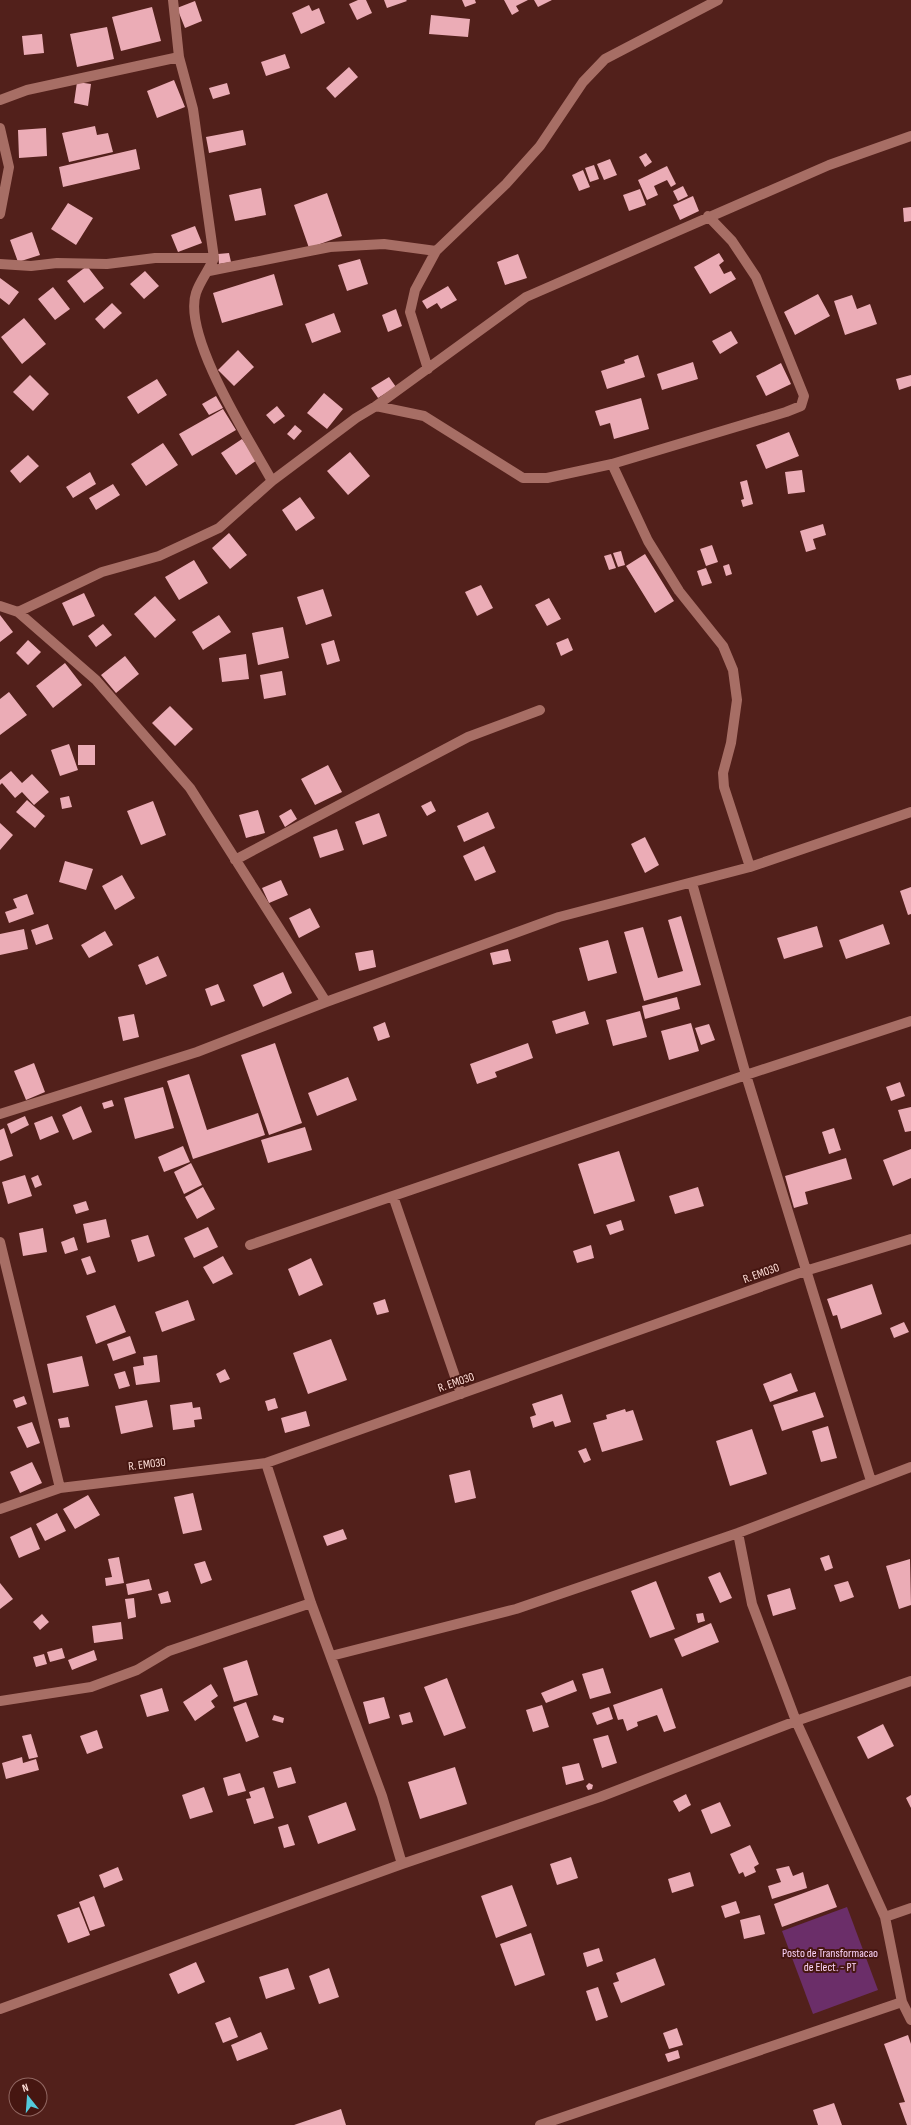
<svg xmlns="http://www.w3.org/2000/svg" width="911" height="2125" font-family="'Sofia Sans Condensed',sans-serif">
<rect width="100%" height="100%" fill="#52201b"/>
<path fill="#6b2e69" d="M847,1907l31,83 -65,24 -31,-83z"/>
<path fill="#ebacb6" d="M358,0h8l6,13 -15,7 -8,-16z
M384,0h22l1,1 -20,7z
M462,0h13l1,3 -11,4z
M504,0h24l-12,6 3,5 -7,4z
M534,0h18l-14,7z
M195,1l7,20 -17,7 -8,-20z
M309,5l3,6 7,-3 6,15 -24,11 -9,-21z
M152,7l9,34 -40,10 -9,-34z
M431,15l39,4 -2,18 -39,-3z
M107,27l7,32 -37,8 -7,-33z
M42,34l2,19 -20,2 -2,-19z
M285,54l5,14 -24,8 -5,-14z
M349,67l9,10 -23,21 -9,-10z
M174,80l11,27 -28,11 -10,-27z
M77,82l14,2 -3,22 -14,-3z
M227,83l3,11 -17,5 -4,-11z
M95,126l2,9 11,-2 5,19 -44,10 -7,-29z
M46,128l1,28 -28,2 -1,-28z
M243,130l3,15 -37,8 -3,-16z
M136,149l4,20 -77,18 -4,-20z
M646,153l6,9 -7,5 -6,-10z
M610,159l7,16 -13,5 -7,-16z
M594,165l5,14 -9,3 -5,-14z
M667,166l9,18 -5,3 -4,-7 -13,6 4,9 -11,5 -9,-20z
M583,170l7,17 -11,4 -7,-16z
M683,186l5,10 -10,5 -5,-10z
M261,188l5,27 -31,6 -6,-26z
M640,189l6,16 -17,6 -6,-16z
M327,193l15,43 -33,12 -15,-43z
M693,196l6,15 -19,9 -7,-15z
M68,203l25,15 -17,27 -25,-16z
M911,207v14l-7,1 -1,-14z
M195,226l7,17 -24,9 -7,-17z
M32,232l8,23 -22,7 -8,-22z
M229,253l2,9 -12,2 -1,-10z
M719,253l5,8 -5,4 5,9 7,-3 5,8 -26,15 -16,-27z
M518,254l9,24 -22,7 -8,-23z
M360,259l8,25 -21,7 -9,-26z
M87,266l17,22 -20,15 -17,-22z
M145,271l14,15 -15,13 -14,-15z
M274,274l9,31 -61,18 -9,-30z
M0,278l19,14 -10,13 -9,-7z
M448,286l9,14 -16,9 -4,-6 -10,6 -5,-8z
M53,287l17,22 -15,11 -17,-21z
M818,294l12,22 -35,19 -11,-23z
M852,295l5,14 13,-5 7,20 -32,11 -11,-34z
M112,303l10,10 -18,16 -9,-10z
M396,309l6,17 -14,6 -6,-17z
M334,313l7,19 -29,11 -7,-19z
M24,318l22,26 -24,20 -21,-27z
M731,331l7,12 -18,11 -8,-13z
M238,350l16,17 -20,19 -16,-16z
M638,355l7,22 -38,12 -6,-18 24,-8 -1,-3z
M693,362l5,17 -36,11 -5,-16z
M781,363l10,21 -25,12 -10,-20z
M30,375l19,19 -16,17 -20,-19z
M911,375v11l-12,4 -3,-11z
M389,377l7,10 -18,11 -7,-10z
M157,379l10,16 -29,19 -11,-17z
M324,393l19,16 -16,20 -20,-16z
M216,396l7,12 -14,7 -7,-11z
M641,398l8,31 -35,10 -4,-16 -10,3 -5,-15z
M277,406l8,10 -11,8 -8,-9z
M223,409l13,21 -44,26 -13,-22z
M295,425l7,6 -8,9 -7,-6z
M789,432l10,24 -33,13 -10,-24z
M242,439l15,21 -21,15 -15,-22z
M163,443l15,22 -32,21 -15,-22z
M350,452l20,24 -22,19 -21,-24z
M28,455l11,11 -19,17 -10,-12z
M802,470l3,22 -17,2 -3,-22z
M90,472l6,12 -23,14 -7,-11z
M747,480l6,24 -10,3 -2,-7 3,-1 -4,-17z
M113,484l7,11 -24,15 -7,-12z
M300,497l15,21 -19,13 -14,-21z
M823,524l3,11 -13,4 3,10 -10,3 -6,-21z
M229,533l18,22 -17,14 -18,-21z
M712,545l6,17 -12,4 -6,-17z
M621,551l4,14 -7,2 -5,-14z
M611,554l5,14 -7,2 -5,-14z
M645,554l29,47 -19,12 -29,-47z
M194,560l14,23 -29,17 -14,-23z
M729,564l3,10 -6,2 -3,-10z
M706,568l6,15 -10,3 -5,-15z
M481,585l12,23 -16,8 -12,-24z
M323,589l9,27 -26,9 -9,-28z
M84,593l11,23 -22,10 -11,-23z
M155,596l21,24 -21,18 -21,-24z
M549,598l12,21 -14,7 -12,-21z
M0,615l13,17 -13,10z
M219,615l12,17 -28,18 -11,-18z
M103,624l9,11 -16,12 -8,-11z
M283,627l6,31 -31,7 -6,-32z
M568,638l5,12 -12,6 -5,-13z
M28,640l13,12 -13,13 -12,-12z
M334,640l6,21 -13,4 -6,-21z
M246,654l3,25 -27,3 -3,-24z
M125,656l14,18 -23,19 -15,-18z
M65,663l17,22 -29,23 -17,-22z
M282,671l4,24 -22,4 -4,-24z
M9,692l18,23 -27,20v-36z
M170,706l23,23 -18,17 -23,-23z
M69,744l9,26 -18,6 -9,-26z
M78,745h17v20h-17z
M328,765l14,27 -27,13 -14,-26z
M11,771l11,12 10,-9 17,18 -15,13 -12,-13 -7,6 -13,-15 -2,2v-5z
M69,796l3,11 -10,2 -2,-11z
M27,800l18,16 -10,12 -19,-16z
M153,801l13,34 -25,10 -14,-34z
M431,801l5,10 -9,5 -6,-10z
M291,809l6,10 -12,8 -6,-11z
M258,810l7,23 -19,5 -7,-23z
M488,812l7,16 -31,14 -7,-16z
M379,813l8,23 -24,9 -8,-23z
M0,823l13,12 -13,15z
M337,829l7,21 -24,8 -7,-21z
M645,837l14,28 -14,8 -14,-29z
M484,846l12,26 -21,9 -12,-25z
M65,861l28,8 -7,21 -27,-8z
M122,875l13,23 -20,12 -13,-24z
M281,880l7,15 -19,8 -7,-15z
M911,887v27l-3,1 -8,-24z
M27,894l7,20 -25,9 -4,-11 12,-4 -4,-9z
M310,908l10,19 -21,11 -10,-20z
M681,916l20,69 -57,16 -20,-69 19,-5 15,51 25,-7 -15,-51z
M48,924l5,15 -17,6 -5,-15z
M883,924l7,20 -44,15 -7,-19z
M817,926l6,21 -39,12 -7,-21z
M24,929l4,20 -28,6v-21z
M105,931l8,14 -24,13 -8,-13z
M608,940l9,33 -29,8 -9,-33z
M508,949l3,12 -18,4 -3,-12z
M373,950l3,17 -17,4 -4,-18z
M158,956l9,20 -21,9 -8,-20z
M283,972l9,21 -29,14 -10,-22z
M218,984l7,17 -14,5 -6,-17z
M677,997l3,12 -35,10 -3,-13z
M585,1011l4,13 -33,10 -4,-13z
M640,1011l7,26 -34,9 -7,-26z
M134,1014l5,23 -16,4 -5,-24z
M385,1022l5,15 -12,4 -5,-14z
M691,1023l8,28 -30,9 -8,-29z
M709,1024l6,16 -14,5 -6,-17z
M275,1043l27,80 -33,12 -28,-80z
M528,1043l5,15 -38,14 2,5 -20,7 -7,-20z
M34,1063l11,29 -19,8 -12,-29z
M189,1074l18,56 51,-17 7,22 -72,24 -26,-78z
M348,1077l9,23 -40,16 -9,-23z
M900,1082l5,14 -14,5 -5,-14z
M163,1087l11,41 -39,11 -11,-41z
M112,1100l2,6 -10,3 -2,-6z
M81,1106l11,26 -19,8 -11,-25z
M911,1107v24l-6,1 -7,-22z
M25,1116l4,9 -18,9 -4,-10z
M52,1116l7,16 -19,8 -6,-17z
M305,1127l7,23 -44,13 -7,-23z
M4,1128l9,28 -13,5v-31z
M834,1128l7,22 -12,4 -7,-22z
M183,1146l7,16 -26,10 -6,-15z
M911,1149v29l-18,8 -10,-26z
M619,1151l16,50 -41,13 -16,-50z
M846,1158l6,21 -47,13 3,12 -14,4 -9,-32z
M191,1163l11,22 -18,9 -10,-22z
M25,1175l7,21 -24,8 -6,-22z
M38,1175l4,10 -7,3 -4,-10z
M203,1187l12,22 -18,10 -12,-22z
M698,1187l6,19 -29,8 -6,-18z
M86,1201l3,9 -13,4 -3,-9z
M106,1219l4,18 -23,6 -4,-19z
M621,1220l3,10 -14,5 -4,-10z
M208,1227l10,20 -24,11 -10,-20z
M43,1228l4,24 -24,4 -4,-23z
M148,1235l7,21 -17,6 -7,-22z
M74,1237l4,13 -13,4 -4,-12z
M591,1245l3,13 -17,5 -4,-12z
M90,1256l6,16 -9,3 -6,-16z
M223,1256l10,18 -20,10 -10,-17z
M311,1258l12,27 -24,11 -11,-27z
M872,1284l10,30 -41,15 -4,-14 -4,1 -6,-17z
M385,1299l4,13 -12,3 -4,-12z
M188,1300l7,20 -33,12 -7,-20z
M115,1305l11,27 -30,12 -10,-28z
M904,1322l5,10 -15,6 -4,-10z
M130,1336l6,17 -23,8 -6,-17z
M331,1339l16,41 -39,14 -15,-41z
M157,1355l3,27 -24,3 -3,-18 11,-2 -1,-8z
M82,1356l7,30 -36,7 -6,-29z
M225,1369l5,10 -10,4 -4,-9z
M125,1371l5,15 -11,3 -5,-15z
M791,1373l7,18 -28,11 -7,-18z
M815,1392l9,25 -42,14 -9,-26z
M562,1394l9,28 -16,5 -2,-6 -20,7 -3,-11 6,-2 -4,-11z
M24,1396l3,8 -11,4 -3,-8z
M275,1398l3,10 -10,3 -3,-10z
M147,1400l6,27 -32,7 -6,-28z
M192,1402l1,6 7,-1 2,12 -8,1 1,7 -22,3 -3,-25z
M625,1409l1,3 7,-2 10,30 -41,12 -9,-29 14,-4 -1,-4z
M306,1411l4,15 -25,7 -4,-15z
M68,1417l2,10 -10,1 -2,-9z
M32,1422l8,21 -13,5 -10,-21z
M828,1426l9,32 -16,4 -9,-31z
M752,1429l15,45 -37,12 -14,-45z
M586,1448l5,12 -7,3 -6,-12z
M32,1462l10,21 -22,10 -10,-21z
M470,1470l6,28 -21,5 -6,-28z
M193,1493l9,37 -19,4 -9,-37z
M88,1495l12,20 -25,14 -12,-20z
M57,1513l9,18 -21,10 -9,-17z
M31,1527l9,22 -21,9 -9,-21z
M343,1529l4,10 -20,7 -4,-10z
M829,1555l4,13 -8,3 -5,-13z
M119,1557l5,26 -18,3 -1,-8 7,-1 -4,-18z
M910,1559l1,46 -12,4 -13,-43z
M205,1561l7,19 -11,4 -7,-20z
M720,1572l12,26 -12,5 -12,-26z
M149,1579l3,11 -24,5 -2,-11z
M656,1581l19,48 -25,9 -19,-47z
M848,1581l6,16 -14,5 -6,-17z
M0,1583l13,16 -13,10z
M790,1588l6,21 -23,7 -6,-21z
M168,1591l3,11 -10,2 -3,-10z
M134,1598l2,19 -8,2 -3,-20z
M703,1613l2,8 -7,2 -2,-9z
M42,1614l7,8 -9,8 -7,-8z
M121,1622l2,17 -29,4 -2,-17z
M711,1623l8,19 -37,15 -8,-18z
M62,1648l3,10 -15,4 -3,-10z
M94,1650l3,10 -25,10 -4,-10z
M44,1654l3,10 -11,3 -3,-10z
M247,1660l11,35 -24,7 -11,-34z
M603,1668l8,25 -21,6 -8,-25z
M447,1678l19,50 -22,8 -20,-49z
M573,1680l4,11 -31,12 -5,-10z
M211,1684l7,12 -7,5 4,6 -20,14 -12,-19z
M162,1688l7,23 -22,6 -7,-22z
M662,1688l14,40 -12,4 -7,-17 -20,7 1,4 -11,5 -4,-12 -5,1 -5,-15z
M384,1697l6,21 -21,6 -6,-22z
M246,1702l13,35 -13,5 -13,-35z
M542,1705l7,22 -16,5 -7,-22z
M609,1707l4,12 -16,6 -5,-12z
M410,1712l3,10 -11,3 -3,-10z
M274,1715l10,3 -1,5 -11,-3z
M883,1724l11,22 -26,13 -11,-22z
M97,1730l6,18 -16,6 -7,-18z
M31,1734l7,23 -9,2 -7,-23z
M608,1735l9,28 -15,5 -9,-29z
M22,1757l1,6 13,-4 3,11 -33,9 -4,-16z
M579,1763l5,17 -18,5 -4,-18z
M291,1767l5,16 -18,5 -5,-16z
M455,1767l12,37 -47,15 -12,-37z
M240,1773l6,18 -18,5 -5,-18z
M589,1783l4,2 -1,4 -4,1 -2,-4z
M204,1787l9,25 -23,7 -8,-24z
M264,1787l10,31 -20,6 -8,-25 5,-1 -2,-6z
M686,1794l5,11 -12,7 -6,-11z
M911,1795v13l-5,-10z
M346,1802l10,28 -38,14 -10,-28z
M720,1802l11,24 -20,8 -10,-24z
M288,1824l7,21 -11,3 -6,-21z
M750,1845l9,19 -5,3 2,5 -11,5 -2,-5 -4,2 -9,-20z
M571,1857l7,21 -21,7 -7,-21z
M789,1866l4,10 10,-4 4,16 -35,11 -4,-13 13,-4 -5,-13z
M118,1867l5,13 -19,8 -5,-13z
M690,1872l4,14 -22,7 -4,-14z
M828,1884l9,23 -55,20 -8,-23z
M512,1885l15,41 -31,12 -15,-42z
M94,1896l11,30 -15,5 -11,-29z
M736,1901l4,12 -15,5 -4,-12z
M79,1907l11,28 -22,8 -11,-28z
M760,1915l5,19 -21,5 -4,-19z
M531,1933l14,42 -30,11 -15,-42z
M599,1948l4,13 -16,6 -4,-14z
M655,1958l10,27 -44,18 -8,-20 6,-2 -3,-8z
M196,1962l9,20 -27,12 -9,-20z
M288,1968l7,21 -29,10 -7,-22z
M329,1968l10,29 -20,7 -10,-28z
M598,1987l10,30 -12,4 -10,-30z
M230,2017l8,20 -15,6 -8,-20z
M677,2028l6,17 -14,4 -6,-16z
M261,2032l7,17 -31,12 -6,-16z
M908,2035l3,9v81h-4l-8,-22 6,-1 -21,-58z
M678,2050l2,8 -12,4 -3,-8z
M834,2103l8,22h-24l-5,-15z
M341,2109l5,16h-52z"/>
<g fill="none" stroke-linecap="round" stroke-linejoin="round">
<path stroke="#a76e65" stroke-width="10" d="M173,0l6,57 14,52 21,149c-5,12 -14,23 -18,35 -14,43 54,148 76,188
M0,100l27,-10 152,-33
M0,128l9,39 -9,47
M0,264l31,2 26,-3 50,1 48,-6h59
M209,271l121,-24 54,-3 52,7
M428,369l-18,-57 5,-22 21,-39 70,-67 34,-38 43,-64 22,-23 113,-59
M376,406l48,10 99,62h24l65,-14 36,77 31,50 44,55 10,24 4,30 -6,43 -8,30 1,14 26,80
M612,464l174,-52 15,-6 3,-10 -48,-119 -24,-36 -24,-25
M0,606l18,6 78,68 94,108 136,214
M18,612l84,-40 57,-16 60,-28 53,-47 84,-63 20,-12 150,-109 303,-132 82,-29
M235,860l233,-123 72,-27
M692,883l54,192 125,406
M0,1114l197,-62 129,-50 233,-85 191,-50 161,-55
M393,1196l68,198
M0,1242l60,246
M250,1245l496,-170 165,-54
M266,1463l45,140 71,193 20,68
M0,1509l60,-21 206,-25 539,-192 106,-32
M738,1533l14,71 44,117 89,196 17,85 9,18
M331,1656l185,-47 222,-76 173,-66
M0,1701l91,-14 46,-17 32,-19 142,-48
M885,1917l26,-9
M0,2009l402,-145 198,-67 196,-76 115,-40
M540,2125l362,-123"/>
</g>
<g text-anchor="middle" stroke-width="4" stroke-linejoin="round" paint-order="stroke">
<g font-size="12" fill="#ffded8" stroke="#461611">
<text transform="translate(761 1273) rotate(-20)" y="4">R. EM030</text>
<text transform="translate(456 1382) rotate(-19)" y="4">R. EM030</text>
<text transform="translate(147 1464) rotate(-7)" y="4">R. EM030</text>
</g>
<g font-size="12" fill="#fcd4f9" stroke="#461611">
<text x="830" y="1957">Posto de Transformacao<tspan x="830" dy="14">de Elect. - PT</tspan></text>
</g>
</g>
<g transform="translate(28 2097) rotate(343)"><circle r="19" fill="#461611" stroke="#906661"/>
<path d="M0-3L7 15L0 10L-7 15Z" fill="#53cadc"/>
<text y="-6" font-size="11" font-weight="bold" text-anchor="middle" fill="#ffded8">N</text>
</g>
</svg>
